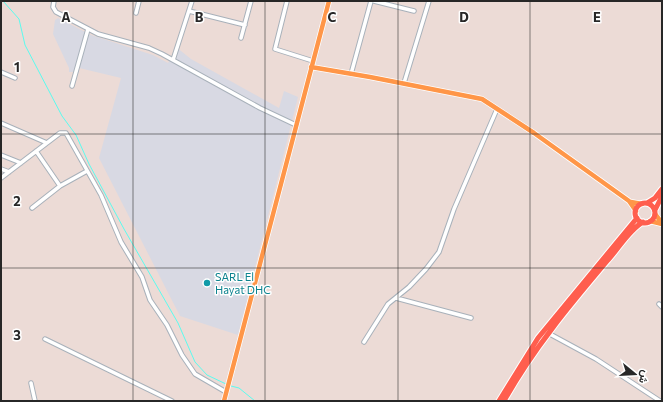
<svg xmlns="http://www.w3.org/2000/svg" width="663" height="402" font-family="Commissioner,Vazirmatn,sans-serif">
<rect width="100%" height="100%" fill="#ecdbd6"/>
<path fill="#d8d9e3" d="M58,18l33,17 62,20 15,8 8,-16 15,12 88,49 5,-17 14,6 -60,238 -58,-19 -81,-158 22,-80 -46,-11 -2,5h-4v-4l-16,-34 2,-14z"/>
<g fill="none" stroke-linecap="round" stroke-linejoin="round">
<path stroke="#5bfcef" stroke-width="1" d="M3,1l16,18 6,26 37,71 14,19 13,29 35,65 54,94 17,39 12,13 19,9
M231,386l8,2 16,13"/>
<g stroke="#a8b1ba" stroke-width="5.5">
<path id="minor" d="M54,1l-1,6 3,5 42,22 51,14 13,6 98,54 36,17
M287,1l-12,48 38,12
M374,1l40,10
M189,11l56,14
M136,13l3,-12
M241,38l10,-37
M173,60l19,-59
M1,72l14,6
M351,74l20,-73
M404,83l25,-82
M72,86l16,-57
M1,123l46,20
M36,151l24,35
M1,155l20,8
M1,169l8,3
M1,178l59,-45h6l35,62 20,47 21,35 8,23 17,25 15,30 13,19 31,18
M32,208l28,-22 27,-15
M396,298l75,20
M659,304l3,3
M548,333l48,26 64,42
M45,339l127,62
M364,342l24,-38 21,-17 17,-18 13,-17 15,-43 43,-100
M31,383l4,18"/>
</g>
<g stroke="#fff" stroke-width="6">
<path id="major" d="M311,67l59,10 112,22 52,34 95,68 7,10
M631,202l11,2
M655,214l7,9
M650,221l12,3
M224,401l105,-400"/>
</g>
<g stroke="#fff" stroke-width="7">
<path id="highway" d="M647,203l8,-5 7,-9
M635 213a10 10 0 1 1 20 0a10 10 0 1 1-20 0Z
M655,210l7,-14
M499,401l39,-63 99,-120
M504,401c29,-52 66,-96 104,-141 11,-12 21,-30 35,-38"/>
</g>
<use href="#minor" stroke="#fff" stroke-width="3.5"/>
<use href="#major" stroke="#ff9648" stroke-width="4.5"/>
<use href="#highway" stroke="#ff5e4e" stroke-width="5"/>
</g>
<path fill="none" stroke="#272727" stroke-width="1" stroke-opacity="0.55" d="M133,1v400M265,1v400M398,1v400M530,1v400M1,134h661M1,268h661"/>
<circle fill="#0f9aa8" stroke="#fff" stroke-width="1.5" cx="207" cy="283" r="4"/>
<g text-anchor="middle" stroke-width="3" stroke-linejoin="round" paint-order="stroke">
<g font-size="11" fill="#0d838f" stroke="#fff" text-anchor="start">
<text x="215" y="281">SARL El<tspan x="215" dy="13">Hayat DHC</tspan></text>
</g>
</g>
<g font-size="13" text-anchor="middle" font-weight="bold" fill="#272727" stroke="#fff" stroke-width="3" stroke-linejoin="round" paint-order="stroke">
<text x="66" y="22">A</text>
<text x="199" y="22">B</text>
<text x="332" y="22">C</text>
<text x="464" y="22">D</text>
<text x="597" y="22">E</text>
<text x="17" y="72">1</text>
<text x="17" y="206">2</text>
<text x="17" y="340">3</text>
</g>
<rect width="663" height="402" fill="none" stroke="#272727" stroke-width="4"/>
<g transform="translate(635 374) rotate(108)" stroke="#ffffff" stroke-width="3" paint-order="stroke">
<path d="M0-3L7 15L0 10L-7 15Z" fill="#272727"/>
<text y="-6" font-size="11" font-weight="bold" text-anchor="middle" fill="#272727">ش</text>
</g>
</svg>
